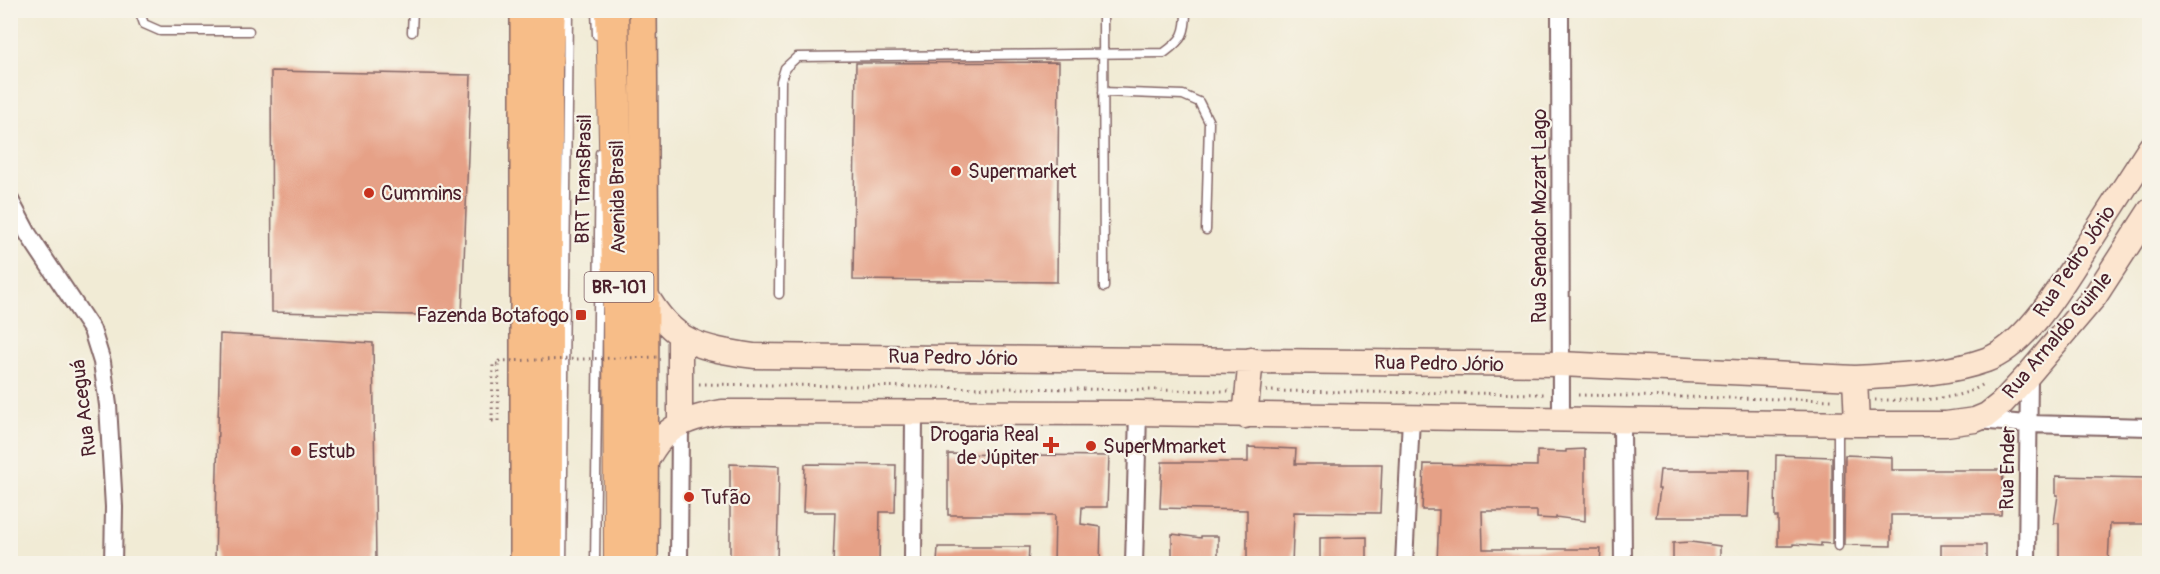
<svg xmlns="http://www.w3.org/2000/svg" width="2160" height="574" font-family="Pangolin,sans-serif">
<rect width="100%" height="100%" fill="#f7f3e8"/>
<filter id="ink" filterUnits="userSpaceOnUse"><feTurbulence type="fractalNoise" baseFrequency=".0167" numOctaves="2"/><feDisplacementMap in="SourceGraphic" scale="12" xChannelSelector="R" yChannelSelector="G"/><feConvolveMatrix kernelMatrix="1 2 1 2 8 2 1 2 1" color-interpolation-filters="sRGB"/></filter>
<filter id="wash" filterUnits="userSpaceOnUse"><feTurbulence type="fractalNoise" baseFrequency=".008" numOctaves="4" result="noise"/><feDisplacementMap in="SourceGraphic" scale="24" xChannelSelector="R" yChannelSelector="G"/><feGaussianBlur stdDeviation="1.35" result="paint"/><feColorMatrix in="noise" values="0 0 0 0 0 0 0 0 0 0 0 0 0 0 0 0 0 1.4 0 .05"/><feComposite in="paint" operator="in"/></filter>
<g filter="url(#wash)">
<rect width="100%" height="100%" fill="#f1ebd5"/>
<g id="blocks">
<path fill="#e6a187" d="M1059,62l-2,220 -204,-2 3,-217z
M271,71l200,4 -9,241 -190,-4z
M220,334l153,9 3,216 -161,2z
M1248,447l48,2 -1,15h87l-2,49 -86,-1 -2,52h-45v-54l-87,-2 2,-46h86z
M1585,449v72l-29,-4v2l-19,-1v-7h-55l1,38h118l-1,15h-163l2,-54h-17l2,-46 113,2v-15l29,1v-2z
M948,454l161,2 -2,51h-25l-1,17 20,3 -1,37h-46l1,-49h-107z
M1776,455l56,2v87l-11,-1v3l-28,-2v2h-15v-29h-3z
M1845,455l47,2v13h111l-2,45h-110v31l-47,-1z
M730,464l49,2 -2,98h-47z
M805,464l91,1 -1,47h-15l-1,52h-46l2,-52h-32z
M1660,470h90l-2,47h-92l4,-28h-2z
M2056,476l90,2 -2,46h-34l-2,40h-49v-41h-5l4,-28h-2z
M1172,534l29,4v-2h17v28h-46z
M1367,537v27h-47v-26z
M1691,542l29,4v18h-47v-21z
M1941,545h45v19h-45z
M938,547h91l-1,17h-91z"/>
</g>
</g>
<g filter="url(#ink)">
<use href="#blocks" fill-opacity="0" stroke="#846666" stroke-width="1.5"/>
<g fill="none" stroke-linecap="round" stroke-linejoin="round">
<g stroke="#846666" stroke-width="11">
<path id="lane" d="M139,10l5,14 16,7h89
M596,10l1,25
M1103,10l1,277
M2066,10v1
M412,32l1,-22
M1103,92l80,3 16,7 10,20 -3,108
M779,294l2,-213 4,-13 12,-11 367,-4c19,-14 22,-19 22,-43
M1838,546v-119
M562,564l6,-554
M595,564l5,-411"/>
</g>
<g stroke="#846666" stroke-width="20">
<path id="street" d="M1560,10l1,411
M10,200l18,34 64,96 10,32 6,43 6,102 -1,57
M1977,420l51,4 122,3
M1622,422l1,142
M679,564l1,-141
M913,564l1,-152
M1134,564l4,-151
M1404,564l7,-146
M2027,564l2,-190"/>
</g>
<g stroke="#846666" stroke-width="27">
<path id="secondary" d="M645,293c28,51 55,55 109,63l806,8 295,14c43,-3 89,-3 131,-18 43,-15 80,-83 104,-119 20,-31 40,-62 60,-93
M680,337v86
M1855,378l2,46
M1245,416l6,-56
M644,466c17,-38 39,-47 78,-54l416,1 719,11h89l29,-4 12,-5 15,-12 27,-29 66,-78 55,-85"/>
</g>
<g stroke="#846666" stroke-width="30">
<path id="primary" d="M643,10l2,283 -1,271
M524,564v-554"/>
</g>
<g stroke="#846666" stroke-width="34">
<path id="highway" d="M612,10l7,303 1,251
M546,564v-494l3,-60"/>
</g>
<path stroke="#846666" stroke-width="3" stroke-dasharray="1.5 4.5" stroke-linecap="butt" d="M699,384l530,7
M1266,391l278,3
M1578,395l257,5
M1875,400c32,0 84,3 110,-17
M492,421l1,-57h9"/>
<use href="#lane" stroke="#fff" stroke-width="8"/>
<use href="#street" stroke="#fff" stroke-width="16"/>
<use href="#secondary" stroke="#fce5cf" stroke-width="24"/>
<use href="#primary" stroke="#f7bd88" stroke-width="27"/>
<use href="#highway" stroke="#f7bd88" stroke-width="32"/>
<path stroke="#846666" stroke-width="3" stroke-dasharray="1.5 4.5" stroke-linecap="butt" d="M492,421h6l1,-60 161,-4"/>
</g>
</g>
<g fill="#c8321e" stroke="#f7f3e8" stroke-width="2">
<circle cx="956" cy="171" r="6"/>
<circle cx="369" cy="193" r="6"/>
<rect x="575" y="309" width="12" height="12" rx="3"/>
<path d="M1048 436h6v6h6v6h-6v6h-6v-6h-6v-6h6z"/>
<circle cx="1091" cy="446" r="6"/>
<circle cx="296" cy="451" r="6"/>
<circle cx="689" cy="497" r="6"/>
</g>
<g text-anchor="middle" stroke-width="4.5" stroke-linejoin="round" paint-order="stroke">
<rect fill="#f7f3e8" stroke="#7e5f64" stroke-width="1.5" x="584.5" y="272" width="69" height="30" rx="4.5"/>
<g font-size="18" font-weight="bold" fill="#4a1f2b">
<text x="619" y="293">BR-101</text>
</g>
<g font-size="20" fill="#4a1f2b" stroke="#f7f3e8" text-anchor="start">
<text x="968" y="178">Supermarket</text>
<text x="381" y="200">Cummins</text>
<text x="569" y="322" text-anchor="end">Fazenda Botafogo</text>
<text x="1039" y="441" text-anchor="end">Drogaria Real<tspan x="1039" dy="23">de Júpiter</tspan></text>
<text x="1103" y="453">SuperMmarket</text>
<text x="308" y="458">Estub</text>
<text x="701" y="504">Tufão</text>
</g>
<g font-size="20" fill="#4a1f2b" stroke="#f7f3e8">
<text transform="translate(583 179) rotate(-89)" y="7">BRT TransBrasil</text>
<text transform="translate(617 197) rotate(-91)" y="7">Avenida Brasil</text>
<text transform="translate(1539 216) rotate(-90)" y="7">Rua Senador Mozart Lago</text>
<text transform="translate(2074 261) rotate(-56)" y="7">Rua Pedro Jório</text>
<text transform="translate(2057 335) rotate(-50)" y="7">Rua Arnaldo Guinle</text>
<text transform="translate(953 357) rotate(1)" y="7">Rua Pedro Jório</text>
<text transform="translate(1439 363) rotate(1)" y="7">Rua Pedro Jório</text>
<text transform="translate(83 408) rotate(-97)" y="7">Rua Aceguá</text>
<text transform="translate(2007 468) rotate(-89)" y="7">Rua Ender</text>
</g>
</g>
<rect width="2160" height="574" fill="none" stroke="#f7f3e8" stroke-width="36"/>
</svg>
